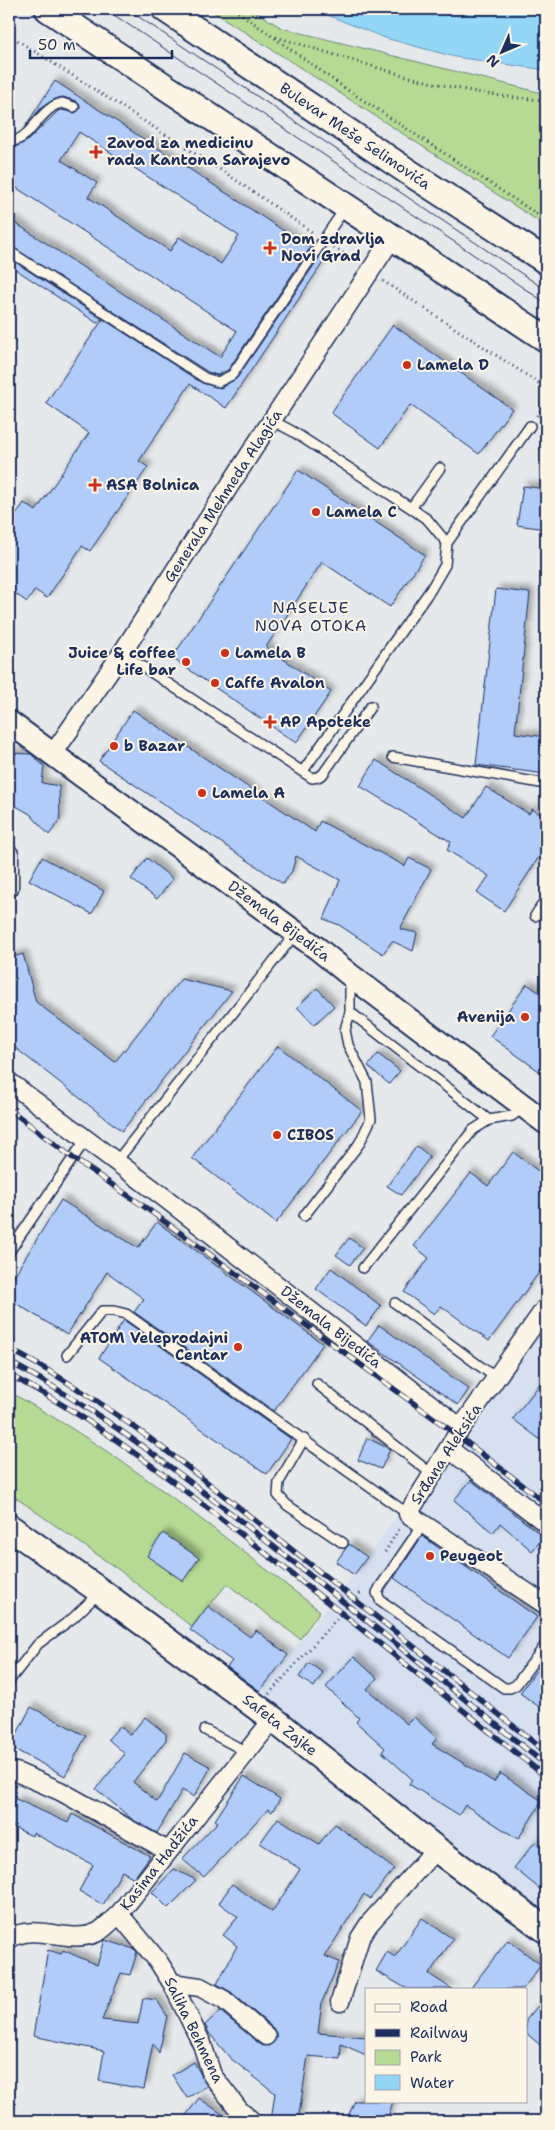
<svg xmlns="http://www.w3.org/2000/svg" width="555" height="2130" font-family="'Shantell Sans',sans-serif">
<defs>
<filter id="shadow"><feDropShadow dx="4.5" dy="-4.5" stdDeviation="2.5" flood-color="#0004"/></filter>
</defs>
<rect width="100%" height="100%" fill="#e6e9eb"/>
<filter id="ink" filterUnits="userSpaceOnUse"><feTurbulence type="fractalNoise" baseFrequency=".02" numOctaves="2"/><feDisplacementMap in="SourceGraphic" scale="10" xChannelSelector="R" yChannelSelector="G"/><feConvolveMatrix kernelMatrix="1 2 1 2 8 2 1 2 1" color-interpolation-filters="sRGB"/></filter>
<g filter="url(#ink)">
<path fill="#d6e0ef" d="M546,1327v617l-303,-234 111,-135 107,-147z"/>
<path fill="#b6d993" stroke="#688478" d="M209,9h42l31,19 264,66v132z
M9,1392c112,60 211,142 311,219l-20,28 -73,-55 -35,43 -73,-57 -110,-77z"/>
<path fill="#93d6f5" stroke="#6393b9" d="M312,9h234v61l-91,-13 -70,-19z"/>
<path fill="#b1ccf9" stroke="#1b2f5e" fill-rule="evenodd" filter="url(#shadow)" d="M55,81l255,167 -82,122 -11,5 -9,-3 -199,-127v-26l211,138 17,-26 -228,-148v-32l2,-3 15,-6 32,-31 4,-1 13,3 5,-4v-4l-4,-4 -13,-4 -6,1 -15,9 -16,18zM79,132l160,104 -18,28 -42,-27 -9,14 -82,-54 9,-14 -36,-23z
M321,255l5,3 -100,150 -36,-24 -51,77 9,6 -58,84 -8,-5 -35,52 -12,-8 -8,12 -18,-13v-64l15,-22 12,8 53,-78 -43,-30 57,-84 99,64 19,5 16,-10z
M9,258l93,61 -5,4 -88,-58z
M393,325l119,84 -33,45 -69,-49 -30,43 -49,-35z
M298,470l127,85 -35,52 -68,-45 -56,85 65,45 -35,51 -124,-85z
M523,486l23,3v40l-29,-4z
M496,589l34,4 -15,140 31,4v37l-70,-9z
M133,710l182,122 5,-11 85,45 4,-8 22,11 -31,60 17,4 -4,18 -21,-10 -9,13 -44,-29 -15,-6 16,-39 -44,-24 -4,15 -9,13 -184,-123z
M9,753l22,1 13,12 -2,17 17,3 1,34 -11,15 -19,-21 -21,-12z
M376,760l90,58 20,-31 43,27 3,-5 14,9v28l-42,65 -27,-18 12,-17 -42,-26 4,-8 -91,-56z
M42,857l62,34 -12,23 -63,-34z
M147,858l26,21 -16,20 -26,-20z
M23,954l13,48 79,60 66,-83 51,12 -110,140 -113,-88v-85z
M527,984l19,13v79l-56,-40z
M317,988l17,18 -20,19 -17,-18z
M278,1046l84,65 -86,112 -84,-65z
M378,1054l22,17 -11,13 -21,-18z
M417,1146l13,11 -29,38 -14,-9z
M513,1152l33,25v86l-57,78 -48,-35 -7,8 -30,-22 25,-34 -15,-12 57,-73 17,13z
M61,1200l77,48 19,-26 166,122 -49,67 -140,-99 10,-13 -37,-27 -40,63 -58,-36v-15z
M349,1238l14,10 -13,17 -14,-10z
M331,1268l50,38 -15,20 -50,-37z
M124,1320l167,119 -24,35 -168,-116z
M379,1325l90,64 -11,16 -91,-64z
M546,1376v68l-33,-25z
M367,1438l23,11 -9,20 -23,-9z
M471,1480l73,57 -12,14 -32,-28 -7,10 -39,-33z
M163,1533l36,25 -16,23 -36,-25z
M422,1536l115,81 -29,41 -114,-80z
M349,1544l18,13 -13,18 -18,-13z
M208,1606l42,31 6,-7 32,25 -28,36 -33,-24 5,-6 -42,-31z
M546,1656v56l-26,-19z
M354,1657l23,21 -10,11 40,35 7,-7 23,21 -5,6 62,38 6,-9 42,28 -24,38 -53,-34 -6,10 -50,-31 3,-5 -30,-27 3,-4 -29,-26 3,-4 -33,-31z
M309,1663l14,10 -9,14 -15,-10z
M31,1707l55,29 -21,40 -55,-29z
M145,1717l21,17v6l-33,42 24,20 28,-49 26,14 -17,30 -12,-7 -25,43 -24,-13 -37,-31 29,-35 -17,-15 12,-13 10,9z
M244,1776l36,23 -8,13 -4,-3 -64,68 -22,-18 36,-37 -3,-2z
M16,1799l52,24 4,-9 78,42 -16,22 -12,-7 -19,34 -24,-14 14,-26 -60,-32 -1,3 -23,-11v-10z
M278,1818l41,26 16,-20 59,45 -24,30 -6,-5 -39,62 14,6 -17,40 -4,31 48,4v18l-25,-11 -1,15 -32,-3 -10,65h-27l4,-28 -45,-35 -21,-25 -4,-8 15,-14 40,33 9,2 7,-8v-5l-3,-5 -42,-36 -14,-8 20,-38 -14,-11 15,-18 -19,-14 13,-19 40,28 27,-41 1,-2 -40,-26z
M535,1842l11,10v42l-32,-26z
M174,1869l22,11 -28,28 -16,-16z
M422,1918l31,21 -24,35 23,15h-45l-31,-18 11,-19 8,5z
M105,1940l29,9 3,3 -7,23 -9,-2 -19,47 36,4 5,-26 14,2 10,16 -8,37 -6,-10 -9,46 -45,-8 5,-30 -71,-15 15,-86 13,4 2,-4 34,15z
M508,1940l33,25 -18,24h-53z
M538,2006l8,7v37l-20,-17v-13z
M194,2062l13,24 -20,12 -15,-23z
M199,2098l33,23h-50z
M355,2101h38l-6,20h-41z"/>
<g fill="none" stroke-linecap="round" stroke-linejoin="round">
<g stroke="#1b2f5e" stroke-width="12">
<path id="service" d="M9,142c20,-2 27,-24 42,-34 3,-3 7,-4 11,-5l12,4
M9,251l196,127 13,4 14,-7 113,-167
M271,420l21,11 119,77 17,12 19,23 -2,22 -14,24 -128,182
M411,508l29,-40
M447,543l83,-117
M122,653l190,125 6,-1 5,-3 48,-68
M393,757l153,27
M535,916l11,-17
M350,1012l139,108
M116,1162l179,-228
M304,1216l55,-72 12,-25 -4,-37 -19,-37 -3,-15 5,-18v-34
M9,1252l77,-113
M363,1268l110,-138 16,-10 23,-4 12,-9
M395,1303l101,75
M67,1355l35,-44h12l12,3 282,200
M317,1384l116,91
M304,1439l-25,43 -1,13 9,10 56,38
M423,1524l-43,63 -3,6 3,7 124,88h6l6,-3 30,-41
M9,1681l29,-37 35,-26 26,-25
M205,1730l42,22"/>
</g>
<g stroke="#1b2f5e" stroke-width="21">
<path id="minor" d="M53,754l69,-101 133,-207 137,-208
M9,854v34
M9,1082l156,116 296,230
M546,1307l-85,121 -53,86 138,91
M449,1449l97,74
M16,1772l44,19 108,60
M119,1914l39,47 14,22 30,61 10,31 27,35 13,11
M9,1939c27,-18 61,7 89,-7 7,-4 15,-13 21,-18l154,-195
M172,1983l28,4 24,13 42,36
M340,2002l20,-64 9,-14 67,-75"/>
</g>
<g stroke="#1b2f5e" stroke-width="26">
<path id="tertiary" d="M9,722l309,227 32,26 196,148"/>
</g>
<g stroke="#1b2f5e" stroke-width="29">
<path id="secondary" d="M48,9l498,330
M165,9l245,164 136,88
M9,1527l91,64 173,128 163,130 110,81"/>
</g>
<path stroke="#1b2f5e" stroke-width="3" stroke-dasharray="1 4" stroke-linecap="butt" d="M234,9l115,82 197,129
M9,35l215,137 88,60
M276,37c89,26 177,59 270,63
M334,247l22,15
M383,281l163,107
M537,416l9,-14
M385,1552l14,-23"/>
<use href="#service" stroke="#fcf5e5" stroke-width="9"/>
<use href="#minor" stroke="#fcf5e5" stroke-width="18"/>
<use href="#tertiary" stroke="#fcf5e5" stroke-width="22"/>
<use href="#secondary" stroke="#fcf5e5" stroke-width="25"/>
<path stroke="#1b2f5e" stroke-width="1" d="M105,9l441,294
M127,9l419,281"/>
<g stroke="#1b2f5e" stroke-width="5.5">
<path id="rail" d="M9,1109l64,49 69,47 315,230 89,68
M9,1349c97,50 183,121 268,189 90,71 180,143 269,214
M9,1362c90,47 171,112 251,174 96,75 191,152 286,229
M9,1375c87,44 165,107 242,167 99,77 197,156 295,235"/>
</g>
<use href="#rail" stroke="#fcf5e5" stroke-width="4" stroke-dasharray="11" stroke-linecap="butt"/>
<path stroke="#1b2f5e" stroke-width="3" stroke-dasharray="1 4" stroke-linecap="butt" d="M269,1694l91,-101"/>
</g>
</g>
<g fill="#c8321e" stroke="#fcf5e5" stroke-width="2">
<path d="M93.5 144.5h5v5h5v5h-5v5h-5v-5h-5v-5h5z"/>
<path d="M267.5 240.5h5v5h5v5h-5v5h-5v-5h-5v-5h5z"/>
<circle cx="407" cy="365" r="5"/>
<path d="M92.5 477.5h5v5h5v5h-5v5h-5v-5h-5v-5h5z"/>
<circle cx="316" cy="512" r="5"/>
<circle cx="225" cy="653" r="5"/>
<circle cx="186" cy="662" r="5"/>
<circle cx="215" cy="683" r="5"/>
<path d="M267.5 714.5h5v5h5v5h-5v5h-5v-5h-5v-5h5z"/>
<circle cx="114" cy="746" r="5"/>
<circle cx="202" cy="793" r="5"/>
<circle cx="525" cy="1017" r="5"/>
<circle cx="277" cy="1135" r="5"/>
<circle cx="238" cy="1347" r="5"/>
<circle cx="430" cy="1556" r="5"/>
</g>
<g text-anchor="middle" stroke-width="4" stroke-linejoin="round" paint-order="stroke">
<g font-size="15" fill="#1b2f5e" stroke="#fcf5e5">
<text transform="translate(355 136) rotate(34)" y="5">Bulevar Meše Selimovića</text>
<text transform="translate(223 496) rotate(-57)" y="5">Generala Mehmeda Alagića</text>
<text transform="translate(279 921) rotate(37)" y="5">Džemala Bijedića</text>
<text transform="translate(331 1327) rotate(38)" y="5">Džemala Bijedića</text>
<text transform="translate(446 1454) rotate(-57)" y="5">Srđana Aleksića</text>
<text transform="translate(280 1725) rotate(38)" y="5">Safeta Zajke</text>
<text transform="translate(159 1863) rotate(-52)" y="5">Kasima Hadžića</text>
<text transform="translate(194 2030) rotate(64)" y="5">Saliha Behmena</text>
</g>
<g font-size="15" font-weight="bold" fill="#1b2f5e" stroke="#fcf5e5" text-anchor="start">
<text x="107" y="148">Zavod za medicinu<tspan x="107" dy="17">rada Kantona Sarajevo</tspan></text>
<text x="281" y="244">Dom zdravlja<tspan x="281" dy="17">Novi Grad</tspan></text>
<text x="417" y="370">Lamela D</text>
<text x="106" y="490">ASA Bolnica</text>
<text x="326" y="517">Lamela C</text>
<text x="176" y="658" text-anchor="end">Juice &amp; coffee<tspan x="176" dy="17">Life bar</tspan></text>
<text x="235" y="658">Lamela B</text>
<text x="225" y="688">Caffe Avalon</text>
<text x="280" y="727">AP Apoteke</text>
<text x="124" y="751">b Bazar</text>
<text x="212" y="798">Lamela A</text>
<text x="515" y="1022" text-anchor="end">Avenija</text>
<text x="287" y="1140">CIBOS</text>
<text x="228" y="1343" text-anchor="end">ATOM Veleprodajni<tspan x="228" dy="17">Centar</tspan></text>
<text x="440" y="1561">Peugeot</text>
</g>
<g font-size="16" letter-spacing="1" fill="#1b2f5e" stroke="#fcf5e5">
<text x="311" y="613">NASELJE<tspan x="311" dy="18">NOVA OTOKA</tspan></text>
</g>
</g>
<rect width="555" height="2130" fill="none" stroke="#fcf5e5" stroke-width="30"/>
<rect x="15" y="15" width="525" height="2100" fill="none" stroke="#1b2f5e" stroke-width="2" filter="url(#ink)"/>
<rect x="365" y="1988" width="162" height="115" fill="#fcf5e5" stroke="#a2a6af"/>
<rect x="375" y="2004" width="25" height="8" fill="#fcf5e5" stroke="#a2a6af"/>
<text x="410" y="2012" font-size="15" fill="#1b2f5e">Road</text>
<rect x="375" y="2029" width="25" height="8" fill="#1b2f5e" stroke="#a2a6af"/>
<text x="410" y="2038" font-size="15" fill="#1b2f5e">Railway</text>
<rect x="375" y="2050" width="25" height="15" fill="#b6d993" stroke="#a2a6af"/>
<text x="410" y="2062" font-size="15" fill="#1b2f5e">Park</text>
<rect x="375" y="2075" width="25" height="15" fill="#93d6f5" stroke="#a2a6af"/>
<text x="410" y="2088" font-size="15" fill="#1b2f5e">Water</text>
<g transform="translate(502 52) rotate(225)" stroke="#fcf5e5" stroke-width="4" paint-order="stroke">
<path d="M0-4L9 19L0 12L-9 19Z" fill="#1b2f5e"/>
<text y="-8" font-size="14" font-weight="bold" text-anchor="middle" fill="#1b2f5e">N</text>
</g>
<path d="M30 50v8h142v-8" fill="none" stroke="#1b2f5e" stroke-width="2.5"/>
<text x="38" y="50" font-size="15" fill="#1b2f5e" stroke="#fcf5e5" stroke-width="4" paint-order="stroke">50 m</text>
</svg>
